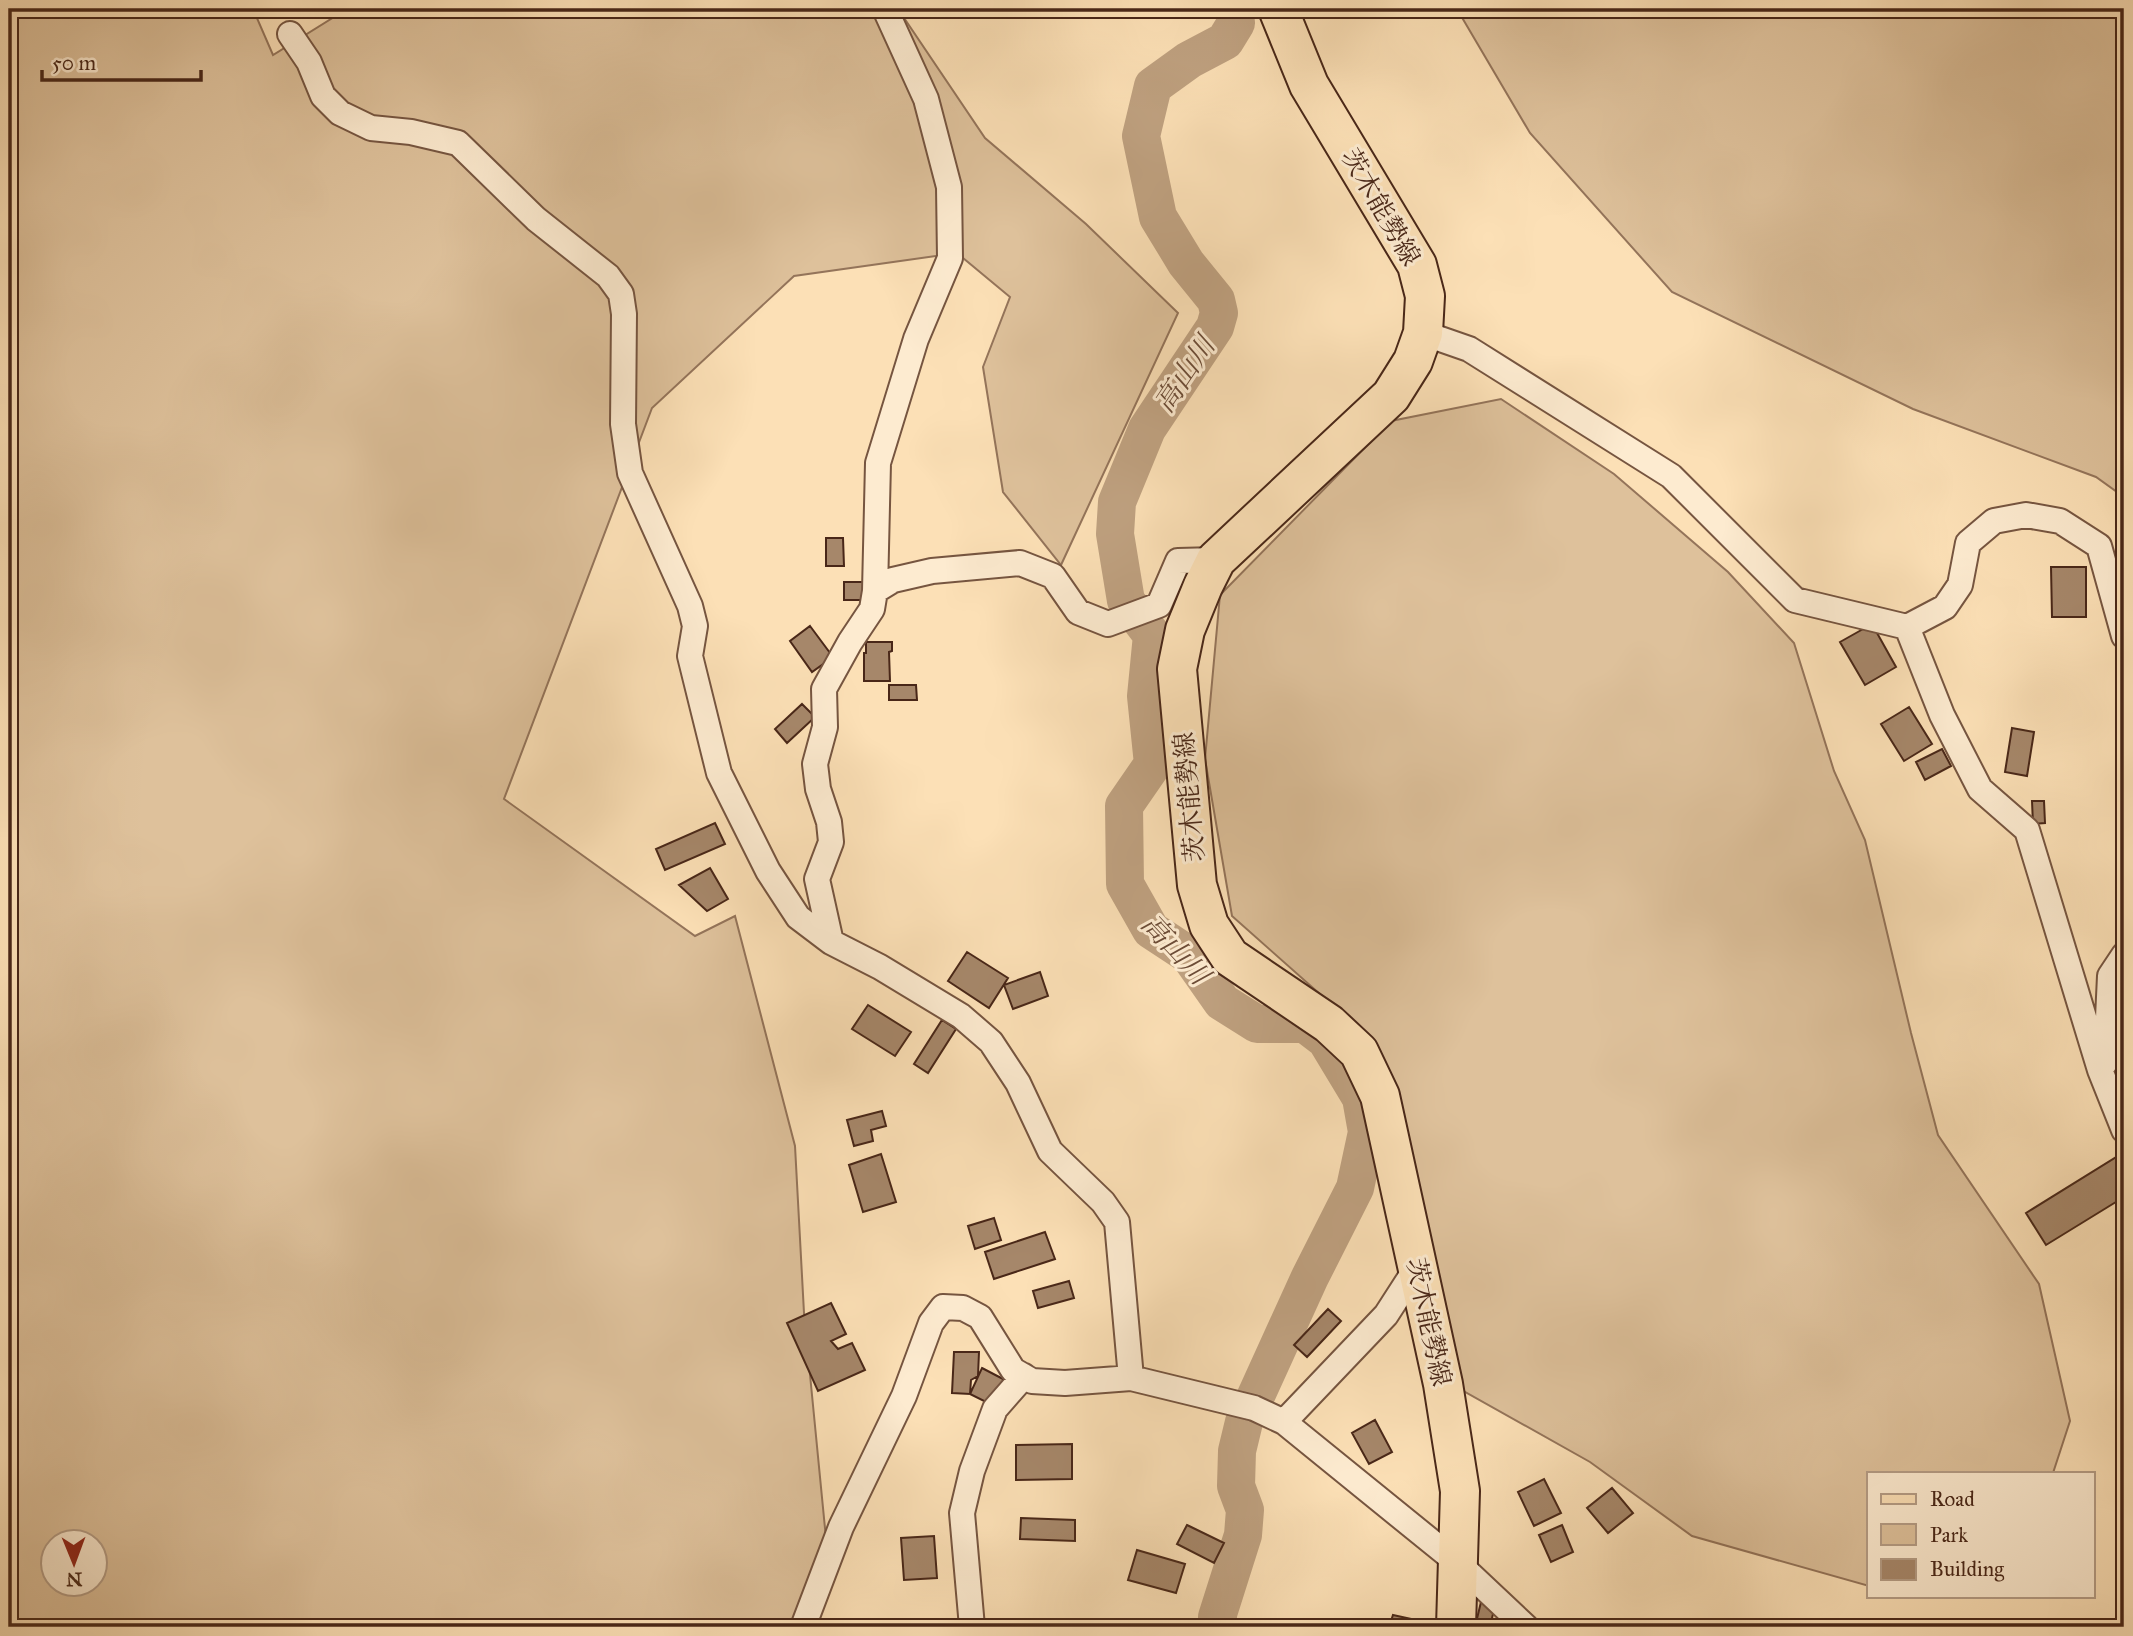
<svg xmlns="http://www.w3.org/2000/svg" width="2133" height="1636" font-family="'IM FELL Great Primer','Noto Serif JP',serif">
<rect width="100%" height="100%" fill="#fce0b6"/>
<filter id="stains"><feTurbulence type="fractalNoise" baseFrequency=".00286" numOctaves="4"/><feColorMatrix values="0 0 0 0 .2 0 0 0 0 .09 0 0 0 0 .02 0 0 0 .5 -.17"/></filter>
<radialGradient id="worn" r=".72"><stop offset=".6" stop-color="#630" stop-opacity="0"/><stop offset="1" stop-color="#630" stop-opacity=".3"/></radialGradient>
<path fill="#dec19b" stroke="#94745a" stroke-width="2" fill-rule="evenodd" d="M9,9h244l20,46 74,-46h551l87,129 101,86 92,89 -117,252 -58,-73 -20,-125 27,-70 -53,-44 -163,23 -142,132 -148,391 191,137 40,-20 60,230 9,167 24,246 -19,68h-800zM52,1542h42v42h-42z
M1457,9h667v488l-28,-20 -183,-68 -241,-117 -142,-159z
M1501,399l113,75 114,98 66,71 40,128 31,69 46,193 27,102 101,149 31,137 -17,52h-184v113l-177,-50 -102,-74 -130,-73 -86,-347 -142,-126 -27,-157 15,-164 171,-174z"/>
<g fill="none" stroke-linecap="round" stroke-linejoin="round">
<path stroke="#bfa180" stroke-width="38" d="M1220,1627l-3,-10 26,-82 2,-25 -9,-24 1,-35 7,-29 66,-145 45,-89 12,-56 -6,-34 -35,-58 -21,-16h-48l-35,-22 -33,-47 -38,-25 -26,-46 -1,-78 29,-42 -7,-68 6,-61 -26,-34 -11,-67 2,-32 30,-73 68,-102 4,-14 -3,-13 -30,-37 -28,-46 -17,-81 12,-50 36,-26 36,-19 11,-18 -2,-14"/>
</g>
<path fill="#a6876a" stroke="#492718" stroke-width="2" d="M826,538h17l1,28h-18z
M2051,567h35v50h-34z
M844,582h22v18h-22z
M1872,624l24,43 -31,18 -25,-43z
M810,626l23,31 -21,15 -22,-31z
M866,642h26v9l-3,1 1,29h-26v-28h2z
M889,685h27l1,15h-28z
M802,704l13,13 -28,26 -12,-14z
M1909,707l23,37 -28,17 -23,-37z
M2012,728l22,4 -7,44 -22,-4z
M1942,749l9,17 -26,14 -9,-18z
M2032,801h12l1,22 -12,1z
M715,823l10,21 -60,26 -9,-21z
M710,868l18,31 -21,12 -28,-26z
M967,952l41,26 -19,30 -41,-27z
M1040,972l8,24 -35,13 -9,-24z
M868,1005l43,27 -16,24 -43,-27z
M942,1020l14,9 -28,44 -14,-9z
M2124,1076v42l-14,-36z
M882,1111l4,15 -15,4 2,11 -19,5 -7,-26z
M881,1154l15,48 -33,10 -14,-47z
M2118,1156l6,11v30l-78,48 -20,-32z
M994,1218l7,22 -26,9 -7,-23z
M1045,1232l10,27 -61,20 -9,-27z
M1069,1281l5,17 -36,10 -5,-17z
M831,1303l15,31 -15,7 7,8 14,-6 13,27 -47,21 -31,-68z
M1328,1309l13,12 -34,36 -13,-12z
M954,1352h25l-1,24 -7,4 -1,14 -18,-1z
M982,1368l23,12 -13,25 -22,-11z
M1375,1420l17,32 -23,12 -17,-31z
M1072,1444v35l-56,1v-35z
M1544,1479l17,34 -27,13 -16,-34z
M1612,1488l21,25 -25,20 -21,-25z
M1021,1518l54,2v21l-55,-2z
M1187,1525l37,18 -10,20 -37,-19z
M1562,1525l11,27 -22,10 -12,-27z
M934,1536l3,42 -33,2 -3,-42z
M1137,1550l48,14 -9,29 -48,-13z
M1481,1602l14,3 -5,22h-15z
M1393,1615l46,10v2h-50z"/>
<g fill="none" stroke-linecap="round" stroke-linejoin="round">
<g stroke="#765540" stroke-width="28">
<path id="street" d="M290,34l19,28 14,34 17,17 31,15 40,4 47,11 78,76 72,57 13,18 3,20 -1,110 7,49 60,133 5,20 -5,30 29,117 49,98 30,46 33,25 49,25 81,49 30,26 27,41 32,68 53,51 14,20 14,156
M1423,333l46,16 202,127 124,124 112,27 35,88 38,74 47,41 73,240 24,60
M875,591l3,-128 38,-124 34,-81 -1,-71 -23,-88 -41,-90
M1907,627l38,-20 15,-22 8,-42 26,-22 32,-6 34,6 39,25 25,90
M831,942l-14,-63 14,-37 -2,-20 -11,-33 -3,-25 10,-37 -1,-38 26,-47 22,-33 3,-18 18,-11 39,-9 88,-8 33,13 25,36 30,12 51,-19 19,-44 38,-1
M2102,1067l4,-6 4,-85 14,-21
M1284,1422l102,-107 31,-48
M803,1627l38,-100 63,-131 27,-73 12,-16 20,1 17,9 33,53 19,11 33,2 66,-5 123,30 30,14 175,142 67,63
M972,1627l-10,-114 10,-42 23,-62 29,-33"/>
</g>
<g stroke="#492718" stroke-width="42">
<path id="primary" d="M1278,9l31,76 108,180 8,31 -2,37 -10,28 -22,35 -175,164 -13,26 -18,44 -8,39 20,216 12,40 21,32 99,67 30,28 21,44 63,288 17,107 -4,136"/>
</g>
<use href="#street" stroke="#fdebd0" stroke-width="24"/>
<use href="#primary" stroke="#fce0b6" stroke-width="38"/>
</g>
<g text-anchor="middle" stroke-width="6" stroke-linejoin="round" paint-order="stroke">
<g font-size="26" fill="#492718" stroke="#fdebd0">
<text transform="translate(1381 207) rotate(60)" y="9">茨木能勢線</text>
<text transform="translate(1189 797) rotate(-95)" y="9">茨木能勢線</text>
<text transform="translate(1429 1322) rotate(78)" y="9">茨木能勢線</text>
</g>
<g font-size="28" font-style="italic" fill="#6c4c37" stroke="#fdebd0">
<text transform="translate(1184 374) rotate(-56)" y="10">高山川</text>
<text transform="translate(1176 949) rotate(47)" y="10">高山川</text>
</g>
</g>
<rect width="2133" height="1636" fill="none" stroke="#fce0b6" stroke-width="35"/>
<rect x="10" y="10" width="2112" height="1615" fill="none" stroke="#492718" stroke-width="3.5"/>
<rect x="18" y="18" width="2098" height="1601" fill="none" stroke="#492718" stroke-width="2"/>
<rect x="1867" y="1472" width="228" height="126" fill="#fdebd0" stroke="#b59d86" stroke-width="2"/>
<rect x="1881" y="1494" width="35" height="10" fill="#fce0b6" stroke="#b59d86" stroke-width="2"/>
<text x="1930" y="1506" font-size="21" fill="#492718">Road</text>
<rect x="1881" y="1524" width="35" height="21" fill="#dec19b" stroke="#b59d86" stroke-width="2"/>
<text x="1930" y="1542" font-size="21" fill="#492718">Park</text>
<rect x="1881" y="1559" width="35" height="21" fill="#a6876a" stroke="#b59d86" stroke-width="2"/>
<text x="1930" y="1576" font-size="21" fill="#492718">Building</text>
<g transform="translate(74 1563) rotate(179)"><circle r="33" fill="#fdebd0" stroke="#b59d86" stroke-width="2"/>
<path d="M0-5L12 26L0 18L-12 26Z" fill="#8f2418"/>
<text y="-10" font-size="19" font-weight="bold" text-anchor="middle" fill="#492718">N</text>
</g>
<path d="M42 70v10h159v-10" fill="none" stroke="#492718" stroke-width="3.5"/>
<text x="52" y="70" font-size="21" fill="#492718" stroke="#fdebd0" stroke-width="5" paint-order="stroke">50 m</text>
<rect width="100%" height="100%" filter="url(#stains)"/>
<rect width="100%" height="100%" fill="url(#worn)"/>
</svg>
